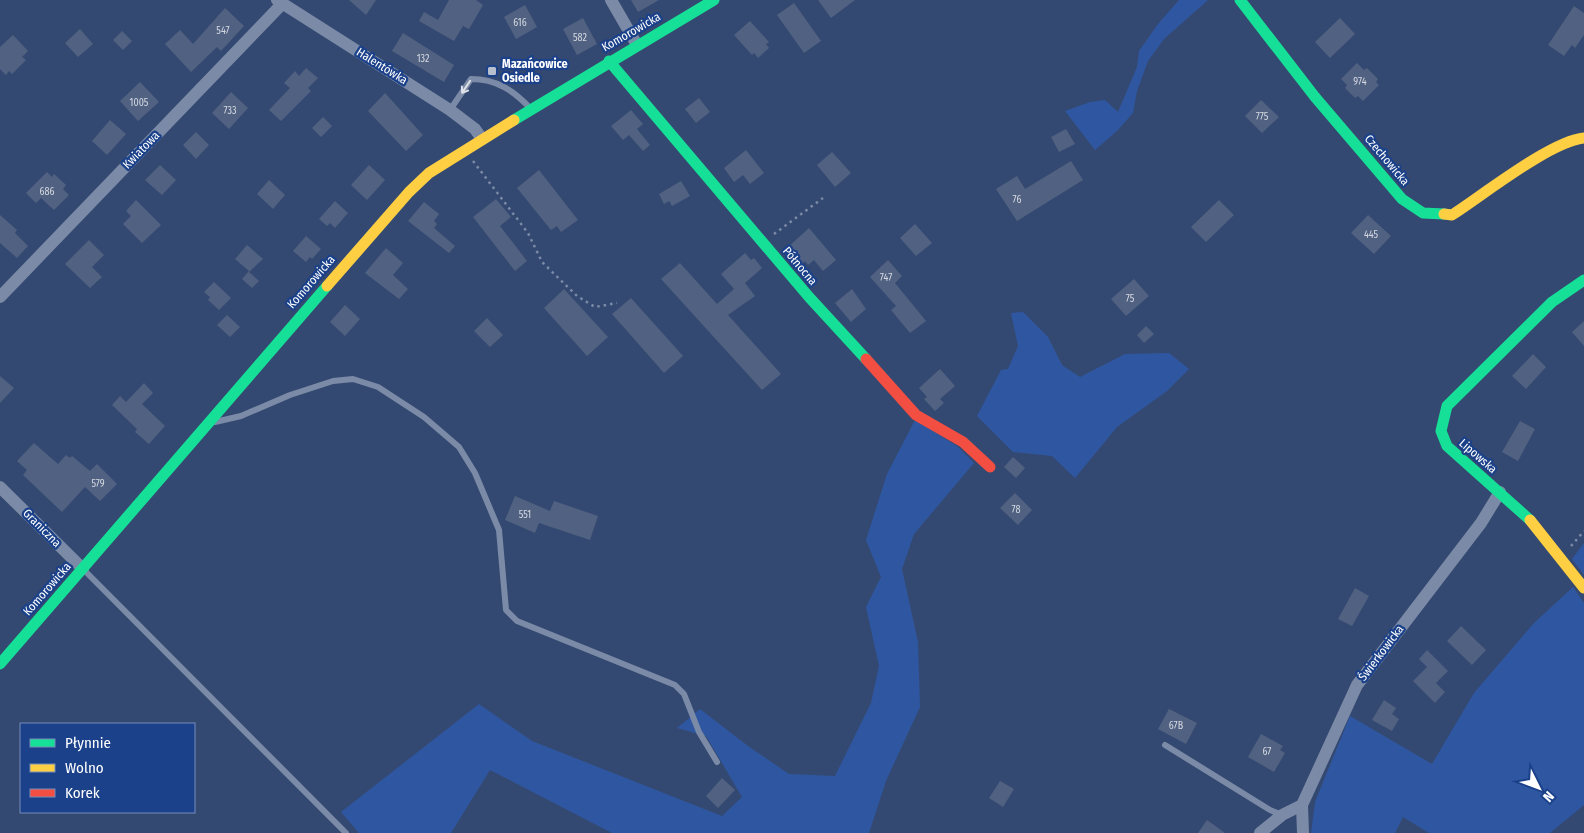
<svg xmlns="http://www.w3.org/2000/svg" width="1584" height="833" font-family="'Fira Sans Condensed',sans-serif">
<rect width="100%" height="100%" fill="#344971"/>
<path fill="#2f57a1" d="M1179,0h29l-44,39 -16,22 -11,30 -4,22 -16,18 -22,19 -30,-39 25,-9 15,-2 13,12 19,-45 2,-16 19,-27z
M1023,312l25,25 14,28 18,12 45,-23 44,-1 20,16 -22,22 -50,36 -42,51 -23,-22 -39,-4 -36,-36 24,-46 7,-1 10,-23 -7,-33z
M915,420l42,26 17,17 -60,71 -12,35 16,73 2,65 -34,74 -17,52h-257l-122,-63 -39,63h-92l-18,-21 138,-108 53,37 190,75 20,-19 -36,-61 -29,-8 23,-19 48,37 41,28 46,2 36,-73 8,-37 -13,-59 15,-30 -15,-37 21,-66z
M1584,543v32l-12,-16z
M1573,587l11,16v202l-34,28h-121l-26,-16 -8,16h-84l4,-31 35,-86 82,48 42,-71 60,-70z"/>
<path fill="#516181" d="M349,0h27l-10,15z
M449,0h27l7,5 -14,24 -6,-3 -9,15 -35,-20 5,-9 14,8z
M631,0h28l-21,12z
M818,0h37l-24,18z
M794,3l27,38 -17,12 -27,-38z
M525,5l12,22 -21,12 -12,-22z
M1574,6l10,7v22l-9,13 -3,-3 -8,11 -16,-11z
M225,8l19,18 -23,25 -4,-4 -26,25 -26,-28 15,-14 13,14z
M583,18l14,26 -20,11 -14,-26z
M1340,18l15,16 -25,24 -15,-16z
M750,21l19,21 -3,2 3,4 -11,10 -4,-5 -2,2 -18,-20z
M80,29l13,15 -15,13 -13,-14z
M122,31l10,10 -9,9 -10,-10z
M403,33l51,32 -10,17 -52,-31z
M13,35l15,16 -6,6 4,3 -14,14 -3,-3 -3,4 -6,-6v-22z
M1357,63l7,7 3,-2 11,11 -2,3 3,3 -16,16 -5,-5 -3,2 -10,-10 2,-3 -6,-6z
M306,68l12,10 -10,10 3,3 -30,30 -12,-11 21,-22 -6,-5 11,-12 4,5z
M140,82l19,20 -21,19 -18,-20z
M231,92l17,16 -19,21 -17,-16z
M385,93l38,42 -17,16 -38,-40z
M699,98l11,14 -14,11 -11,-14z
M1261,100l18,17 -17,16 -17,-17z
M631,110l12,14 -6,5 13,16 -7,6 -14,-16 -6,5 -12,-14z
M323,117l9,9 -11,11 -9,-9z
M110,120l16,14 -19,21 -15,-14z
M1066,129l9,15 -16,8 -8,-15z
M196,132l13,13 -13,14 -13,-14z
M746,150l18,23 -14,11 -7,-9 -9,7 -10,-14z
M832,152l19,21 -16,14 -18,-22z
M1071,161l12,19 -66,41 -21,-32 21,-13 8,13z
M160,165l16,15 -14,15 -17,-15z
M369,165l16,15 -18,20 -16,-15z
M539,170l39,50 -17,12 -4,-6 -6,4 -34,-42z
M47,172l5,5 2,-3 12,11 -3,4 6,6 -15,15 -13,-12 -5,5 -10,-10z
M269,180l16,15 -12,14 -16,-15z
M681,181l9,15 -18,10 -3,-5 -5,3 -5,-10z
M496,199l15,18 -11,9 27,35 -12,10 -42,-54z
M136,200l25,25 -19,18 -19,-19 8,-8 -5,-5z
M1219,200l15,15 -28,27 -15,-15z
M335,201l13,12 -13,15 -5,-5 -3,3 -8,-7z
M424,202l15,12 -5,7 3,3 -3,4 21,18 -6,7 -41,-32z
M0,215l17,15 -2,3 13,13 -11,12 -17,-15z
M1368,215l23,21 -17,18 -23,-21z
M915,224l17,19 -16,13 -16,-18z
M809,228l27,32 -13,11 -9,-11 -6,5 -3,-4 -5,4 -14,-16z
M306,236l15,13 -9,10 -2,-2 -4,5 -13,-11z
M89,240l15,15 -12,12 10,10 -12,11 -25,-24z
M247,245l16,14 -14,13 10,9 -7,7 -10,-9 7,-8 -14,-12z
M386,248l17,15 -10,12 15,14 -9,10 -34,-26z
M745,253l6,7 3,-2 8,10 -17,15 10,13 -27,19 53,59 -19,16 -101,-111 19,-16 37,41 17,-15 -13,-15z
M888,260l14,16 -7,7 31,38 -16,12 -19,-23 5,-4 -26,-29z
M1134,279l15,17 -23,20 -15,-17z
M214,282l17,16 -12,12 -11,-10 2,-3 -6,-5z
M564,289l44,48 -21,19 -43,-48z
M852,289l14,20 -15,13 -16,-19z
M631,298l52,58 -19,17 -52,-59z
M345,305l15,14 -15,17 -15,-14z
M227,315l13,12 -10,10 -13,-12z
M487,318l16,17 -13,12 -16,-16z
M1584,321v25l-12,-14z
M1146,326l8,8 -10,9 -7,-8z
M1533,354l13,13 -20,22 -14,-13z
M940,369l15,17 -15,13 4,4 -9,8 -11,-12 3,-2 -8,-9z
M0,376l14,12 -14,15z
M144,383l9,10 -11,11 23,22 -16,18 -14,-12 2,-3 -25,-24 8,-9 6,6z
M1520,421l15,8 -17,32 -16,-9z
M34,443l24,21 8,-9 4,3 2,-2 18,15 7,-7 20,20 -17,17 -15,-14 -23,25 -39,-37 4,-5 -10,-9z
M1013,457l12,11 -9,10 -12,-11z
M1015,493l17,17 -14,15 -18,-17z
M515,496l35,15 4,-10 44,15 -8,24 -51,-17 -4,10 -30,-13z
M1355,588l14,8 -17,30 -14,-7z
M1461,626l25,24 -14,15 -25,-24z
M1427,650l21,21 -12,12 9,9 -10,11 -22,-22 14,-14 -8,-8z
M1384,700l12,8 -4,6 7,5 -7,12 -20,-11z
M1169,709l28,14 -11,21 -28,-15z
M1261,734l22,12 -3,4 5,3 -11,19 -26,-15z
M722,778l13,12 -17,18 -12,-12z
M1000,781l14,8 -11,18 -14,-9z
M1207,820l18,13h-27z"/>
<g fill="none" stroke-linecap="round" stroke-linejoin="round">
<path stroke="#7b8aa6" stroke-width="2.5" stroke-dasharray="2.5 4" stroke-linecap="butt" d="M473,161l55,72 14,29 35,34 18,11 22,-4
M774,234l49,-36
M1571,546l13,-15"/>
<path stroke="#7b8aa6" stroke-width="6" d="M450,110l21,-31c25,0 42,11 59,29
M215,422l26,-6 49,-21 43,-14 20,-2 25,8 46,30 35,30 16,26 24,57 7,80 11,11 158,64 9,9 15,38 18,30
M84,570l262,263
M1165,745l105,65 12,5"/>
<path stroke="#7b8aa6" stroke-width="12" d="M277,0l173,110 25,19 7,10
M611,0l26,45
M0,297l283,-294
M0,487l83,82
M1260,833l22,-18 20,-10
M1303,833l-1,-28 55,-120 124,-162 19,-31"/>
<path stroke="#16e098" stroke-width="11" d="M1240,0l75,97 87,102 21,14 21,1
M609,61l200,236 57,62
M514,120l200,-120
M1530,520l-83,-74 -6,-15 6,-25 105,-104 32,-22
M0,664l327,-378"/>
<path stroke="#ffcf43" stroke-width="11" d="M1444,214l8,1c31,-20 99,-74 132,-77
M327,286l82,-94 20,-19 85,-53
M1530,520l54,68"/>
<path stroke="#f24e42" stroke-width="11" d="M866,359l50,56 47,27 27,25"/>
</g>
<defs><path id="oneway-shaft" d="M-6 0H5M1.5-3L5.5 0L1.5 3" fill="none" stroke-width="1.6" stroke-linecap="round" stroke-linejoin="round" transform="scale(1.25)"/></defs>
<use stroke="#dee2e9" href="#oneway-shaft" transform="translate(466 87) rotate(124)"/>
<rect fill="#b8bfcd" stroke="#1b418a" stroke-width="2" x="487" y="66" width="10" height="10" rx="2.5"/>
<g text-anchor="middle" stroke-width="4.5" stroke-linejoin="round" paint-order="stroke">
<g font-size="10" fill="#d4d8e0">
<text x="520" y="26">616</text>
<text x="223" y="34">547</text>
<text x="580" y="41">582</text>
<text x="423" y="62">132</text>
<text x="1360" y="85">974</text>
<text x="139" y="106">1005</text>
<text x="230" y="114">733</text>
<text x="1262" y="120">775</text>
<text x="47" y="195">686</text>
<text x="1017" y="203">76</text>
<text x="1371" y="238">445</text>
<text x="886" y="281">747</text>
<text x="1130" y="302">75</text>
<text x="98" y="487">579</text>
<text x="1016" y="513">78</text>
<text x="525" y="518">551</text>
<text x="1176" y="729">67B</text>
<text x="1267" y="755">67</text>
</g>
<g font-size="12" fill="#fff" stroke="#1b418a">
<text transform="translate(631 32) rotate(-30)" y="4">Komorowicka</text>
<text transform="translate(382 66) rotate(32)" y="4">Halentówka</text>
<text transform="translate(141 150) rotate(-46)" y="4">Kwiatowa</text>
<text transform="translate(1387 160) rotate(50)" y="4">Czechowicka</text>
<text transform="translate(800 266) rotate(50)" y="4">Północna</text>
<text transform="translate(311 282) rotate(-49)" y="4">Komorowicka</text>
<text transform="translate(1478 456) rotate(41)" y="4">Lipowska</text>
<text transform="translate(42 528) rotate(45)" y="4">Graniczna</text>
<text transform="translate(47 589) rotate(-49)" y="4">Komorowicka</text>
<text transform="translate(1381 653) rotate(-53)" y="4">Świerkowicka</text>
</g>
<g font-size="12" font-weight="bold" fill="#fff" stroke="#1b418a" text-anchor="start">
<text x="502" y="68">Mazańcowice<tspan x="502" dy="14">Osiedle</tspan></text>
</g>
</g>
<rect x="20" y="723" width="175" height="90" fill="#1b418a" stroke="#768db9"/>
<rect x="30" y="739" width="25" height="8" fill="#16e098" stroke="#768db9"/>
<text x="65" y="748" font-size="15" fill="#ffffff">Płynnie</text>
<rect x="30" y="764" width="25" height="8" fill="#ffcf43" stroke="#768db9"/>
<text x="65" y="773" font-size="15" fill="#ffffff">Wolno</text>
<rect x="30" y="789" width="25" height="8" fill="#f24e42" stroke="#768db9"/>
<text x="65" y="798" font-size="15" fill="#ffffff">Korek</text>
<g transform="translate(1539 788) rotate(132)" stroke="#1b418a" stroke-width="4" paint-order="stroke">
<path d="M0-4L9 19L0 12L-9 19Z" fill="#ffffff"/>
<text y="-8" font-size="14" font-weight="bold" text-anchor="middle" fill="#ffffff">N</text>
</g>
</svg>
